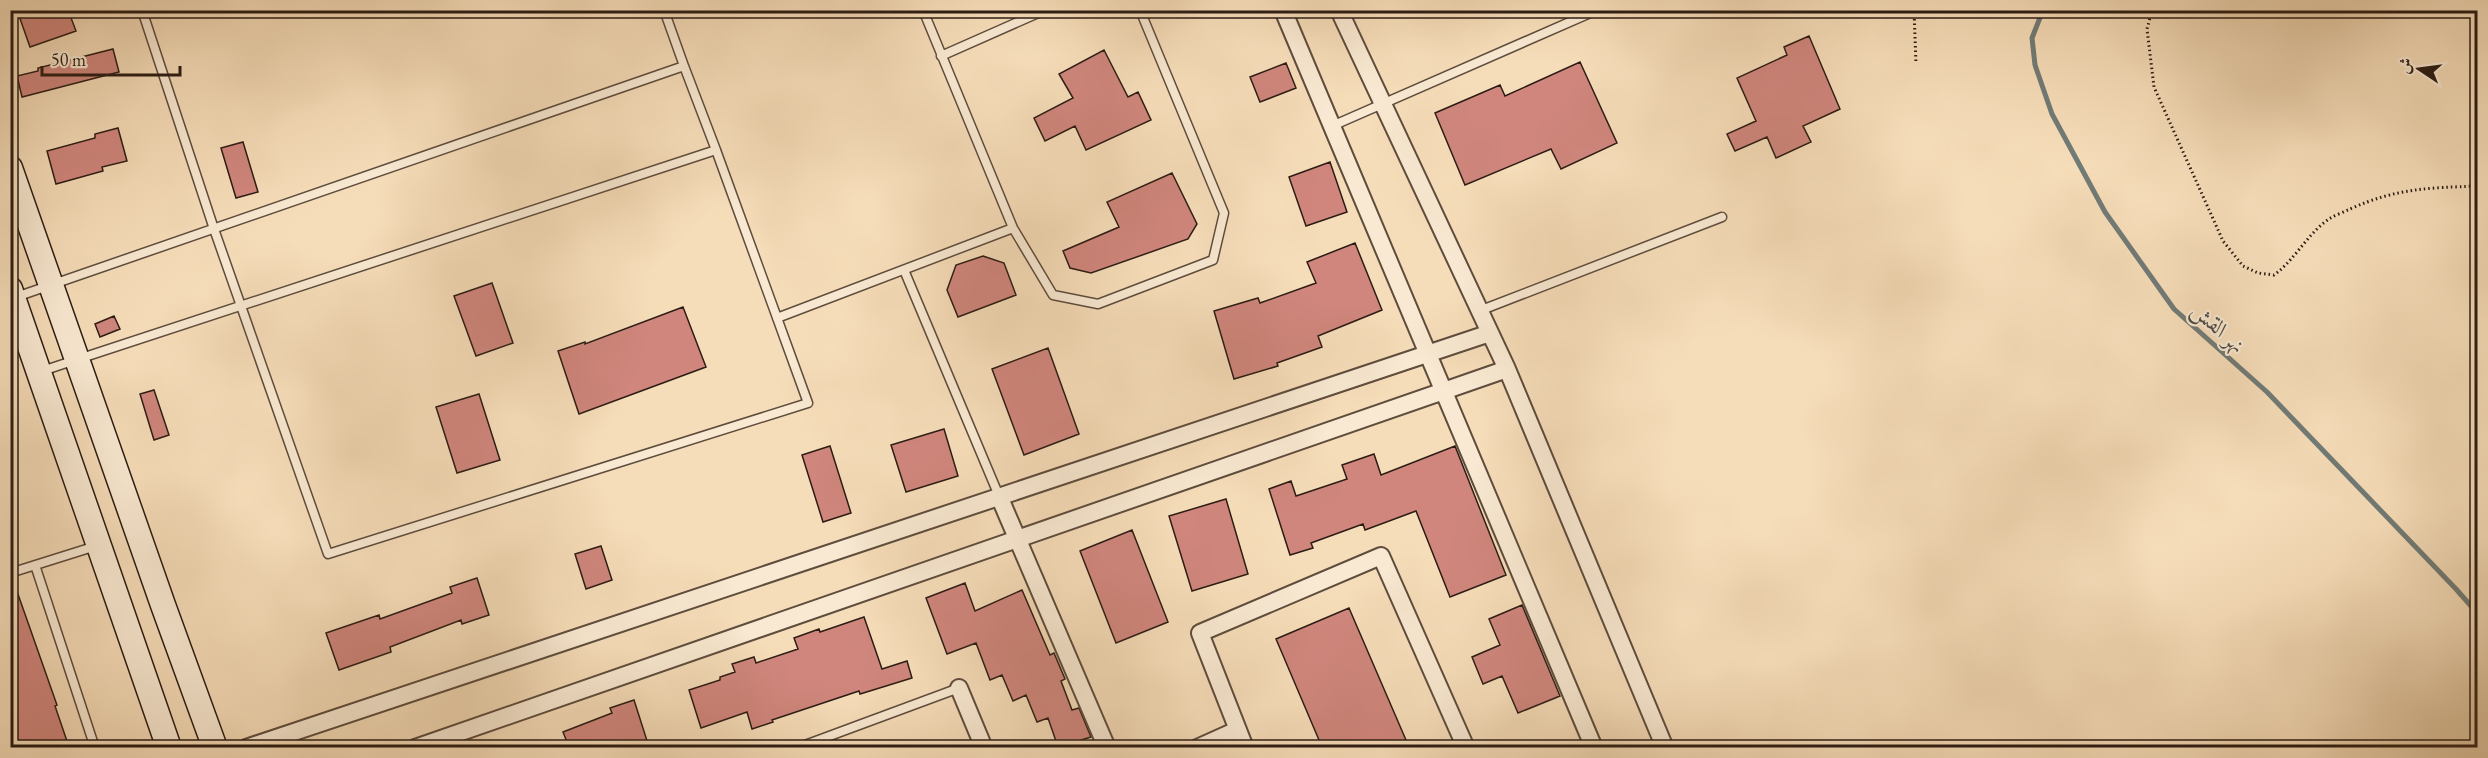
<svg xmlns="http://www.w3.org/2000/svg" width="2488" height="758" font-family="'EB Garamond',Amiri,serif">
<rect width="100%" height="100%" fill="#f6ddb9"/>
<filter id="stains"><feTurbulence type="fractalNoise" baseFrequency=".00333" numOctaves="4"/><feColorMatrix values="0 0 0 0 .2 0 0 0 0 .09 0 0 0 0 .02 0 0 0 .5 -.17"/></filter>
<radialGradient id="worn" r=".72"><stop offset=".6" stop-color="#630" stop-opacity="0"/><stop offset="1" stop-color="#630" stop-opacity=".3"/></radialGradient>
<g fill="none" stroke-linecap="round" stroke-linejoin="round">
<path stroke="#717b77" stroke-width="5" d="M2043,10l-11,28 3,27 17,49 53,98 69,97 93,83 189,197 22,25"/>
</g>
<path fill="#d0867d" stroke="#2b1c14" stroke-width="1.5" d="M17,10h51l8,21 -46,16z
M1809,36l31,73 -37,17 8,16 -35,16 -9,-21 -32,14 -8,-17 29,-13 -19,-43 50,-23 -3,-8z
M113,49l6,23 -97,25 -5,-21 21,-5v-3z
M1104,50l24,47 10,-5 13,28 -65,30 -11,-24 -30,15 -11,-23 39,-20 -14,-24z
M1580,62l37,81 -56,26 -10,-20 -86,36 -30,-72 65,-28 5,11z
M1286,63l10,25 -36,14 -10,-25z
M118,128l9,33 -25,6 1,4 -47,13 -9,-33 48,-13v-4z
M243,142l15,50 -22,6 -15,-50z
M1330,162l17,50 -41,14 -17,-49z
M1172,173l25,51 -9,15 -97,34 -21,-5 -7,-17 56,-24 -12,-25z
M1355,243l27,67 -64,26 4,11 -45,16 1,3 -44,13 -20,-68 44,-13 2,5 56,-20 -9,-21z
M983,256l21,7 12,32 -58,22 -11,-27 9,-25z
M492,283l21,60 -37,13 -22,-60z
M683,307l23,60 -127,47 -21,-63 27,-9v2z
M114,316l6,13 -20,8 -5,-13z
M1048,348l31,86 -55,21 -32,-86z
M154,390l15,45 -15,5 -14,-46z
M479,394l21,66 -43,13 -21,-66z
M944,429l14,47 -52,16 -15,-47z
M830,446l21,67 -28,9 -21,-67z
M1455,446l51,129 -56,22 -34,-86 -51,19 -2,-6 -52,19 2,5 -23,7 -21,-66 22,-8 5,15 51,-17 -5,-14 32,-11 7,21z
M1226,499l22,75 -56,17 -23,-75z
M1132,530l36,92 -52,21 -36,-92z
M601,546l11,34 -26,9 -11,-35z
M477,578l12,37 -27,9 -1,-4 -71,27 1,5 -52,18 -13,-37 53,-18 1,4 72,-26 -2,-6z
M10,580h3l44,125 -2,1 14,41h-59z
M965,583l10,28 47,-21 28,65 4,-2 11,26 -4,2 11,29 7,-2 12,29 -33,10 -10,-29 -11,4 -11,-27 -13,6 -11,-26 -12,5 -14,-37 -29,11 -21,-56z
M1522,605l38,91 -42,17 -16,-37 -19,8 -11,-27 28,-12 -11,-26z
M1349,608l60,139h-87l-46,-108z
M864,617l18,52 25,-8 5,17 -52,16 -1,-3 -87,29 1,2 -21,7 -5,-17 -46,16 -12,-38 31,-10v-3l15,-5 -3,-8 22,-7 2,6 42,-14 -4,-11 25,-9 1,3z
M634,700l15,47h-80l-6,-15 49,-19 -2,-5z"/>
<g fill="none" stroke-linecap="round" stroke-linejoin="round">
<g stroke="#5e4c3d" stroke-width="11">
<path id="lane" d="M142,10l72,219 114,325 480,-151 -92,-253
M664,10l20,56
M941,56l104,-46
M1332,126l256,-112
M1013,228l40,67 45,9 115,-44 11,-47 -84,-203
M904,270l95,226
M16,297l668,-231 32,84 -674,221
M1479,311l243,-94
M777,318l236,-90 -90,-218
M35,565l60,183
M10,573l86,-27
M797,748l162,-60"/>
</g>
<g stroke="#5e4c3d" stroke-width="20">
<path id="street" d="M1283,10l311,738
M1339,10l168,359 158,379
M999,496l108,252
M959,688l25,60
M246,748l1244,-415
M415,748l1092,-379
M1197,748l40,-18
M1245,748l-45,-115 181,-77 85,192"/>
</g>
<g stroke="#2b1c14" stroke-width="27">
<path id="secondary" d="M10,168l153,437 52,143
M10,289l159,459"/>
</g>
<path stroke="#2b1c14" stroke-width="3" stroke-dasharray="1.5 3" stroke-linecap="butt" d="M1914,10l2,54
M2152,10l-5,19 7,58 69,154 20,25 15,7 16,2c21,-15 33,-41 55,-56 6,-4 15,-7 21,-10 47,-21 78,-21 128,-23"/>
<use href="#lane" stroke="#f9e9d2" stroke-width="8"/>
<use href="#street" stroke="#f9e9d2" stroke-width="16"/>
<use href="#secondary" stroke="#f9e9d2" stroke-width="24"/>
</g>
<g text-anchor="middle" stroke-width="4.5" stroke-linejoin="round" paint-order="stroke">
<g font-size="22" font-style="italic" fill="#4e4b46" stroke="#f9e9d2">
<text transform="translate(2219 327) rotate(42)" y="8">نهر القش</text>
</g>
</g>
<rect width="2488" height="758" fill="none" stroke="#f6ddb9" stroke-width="36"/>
<rect x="12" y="12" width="2464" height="734" fill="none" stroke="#2b1c14" stroke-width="3"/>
<rect x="18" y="18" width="2452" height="722" fill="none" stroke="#2b1c14" stroke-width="1.5"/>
<g transform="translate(2419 69) rotate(283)" stroke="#f9e9d2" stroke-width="4.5" paint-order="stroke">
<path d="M0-4.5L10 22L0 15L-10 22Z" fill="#2b1c14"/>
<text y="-9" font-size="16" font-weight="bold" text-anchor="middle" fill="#2b1c14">ش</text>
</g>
<path d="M42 66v9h138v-9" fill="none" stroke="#2b1c14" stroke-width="3"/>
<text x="51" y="66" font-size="18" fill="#2b1c14" stroke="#f9e9d2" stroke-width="4.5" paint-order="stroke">50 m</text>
<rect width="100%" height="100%" filter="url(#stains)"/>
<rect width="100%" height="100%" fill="url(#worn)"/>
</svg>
